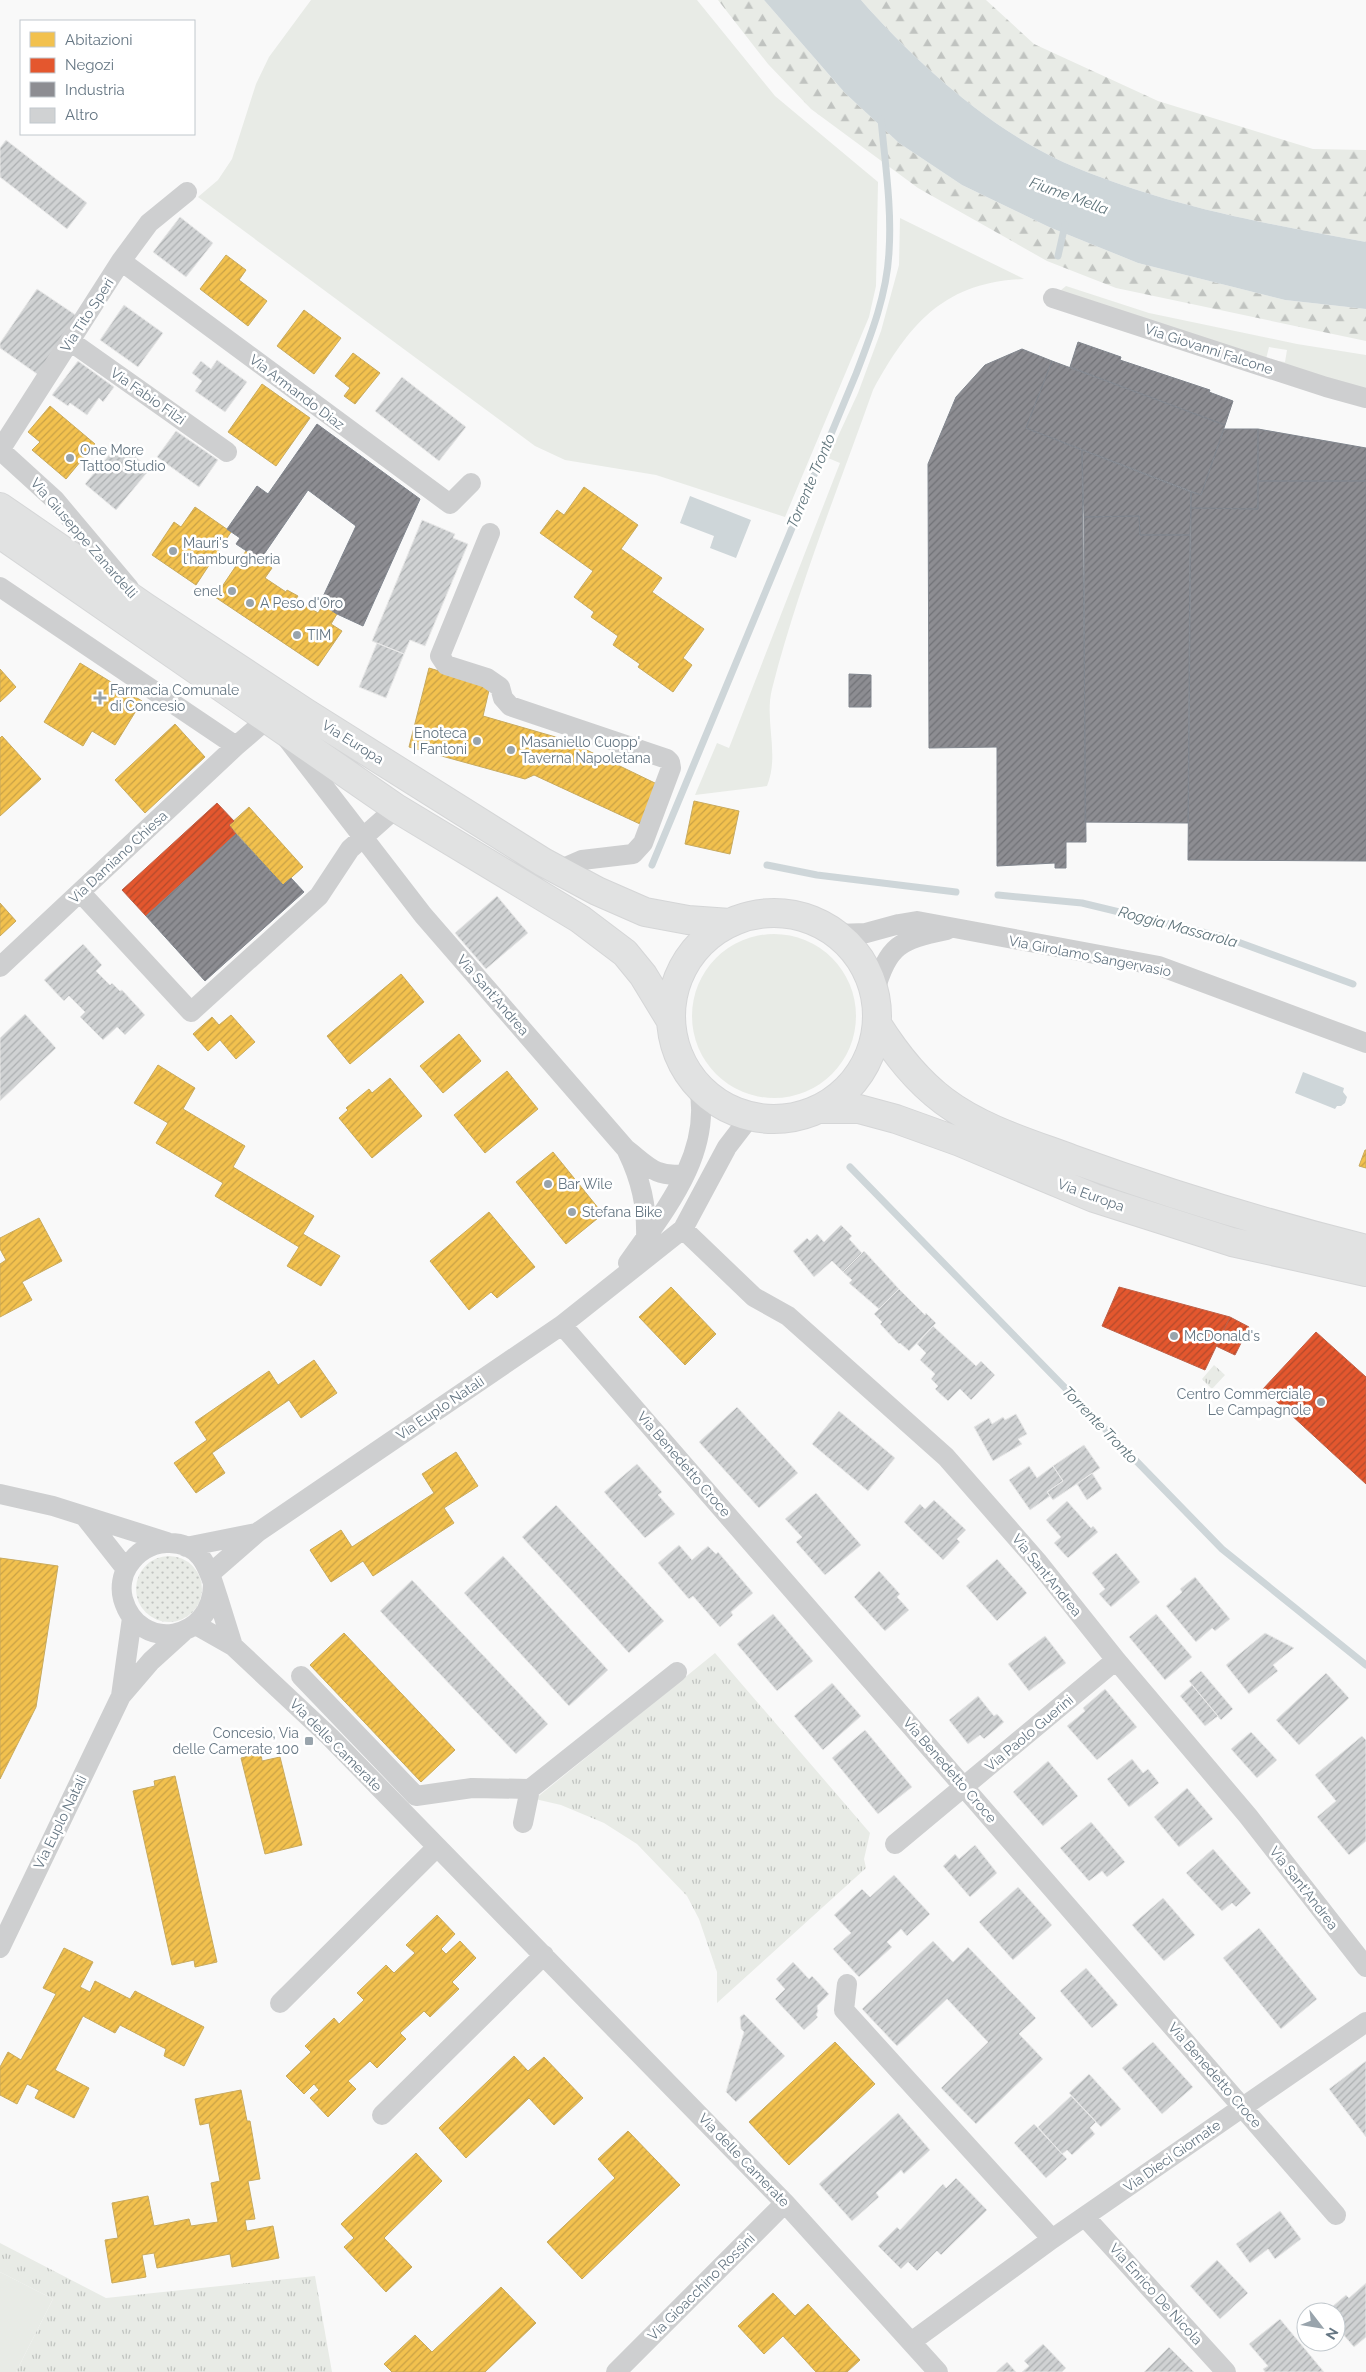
<svg xmlns="http://www.w3.org/2000/svg" width="1366" height="2372" font-family="Raleway,sans-serif">
<defs>
<pattern id="forest-firs" width="22" height="20" patternUnits="userSpaceOnUse" patternTransform="scale(1.25)"><rect width="22" height="20" fill="#e8ebe6"/><path d="M5 1l3.5 6h-7zM16 11l3.5 6h-7z" fill="#c0c3c0"/></pattern>
<pattern id="park-tufts" width="24" height="20" patternUnits="userSpaceOnUse" patternTransform="scale(1.25)"><rect width="24" height="20" fill="#e8ebe6"/><path d="M3 7l-1-3M5 7V3M7 7l1-3M15 17l-1-3M17 17v-4M19 17l1-3" fill="none" stroke="#c0c3c0"/></pattern>
<pattern id="garden-dots" width="8" height="8" patternUnits="userSpaceOnUse" patternTransform="scale(1.25)"><rect width="8" height="8" fill="#e8ebe6"/><path d="M2 2h.1M6 6h.1" fill="none" stroke="#c0c3c0" stroke-width="1.8" stroke-linecap="round"/></pattern>
<pattern id="homes-hatch" width="6" height="6" patternUnits="userSpaceOnUse" patternTransform="scale(1.25)"><rect width="6" height="6" fill="#f2c14e"/><path d="M-1 1l2-2M0 6l6-6M5 7l2-2" fill="none" stroke="#c8a146"/></pattern>
<pattern id="shops-hatch" width="6" height="6" patternUnits="userSpaceOnUse" patternTransform="scale(1.25)"><rect width="6" height="6" fill="#e4572e"/><path d="M-1 1l2-2M0 6l6-6M5 7l2-2" fill="none" stroke="#b24a2c"/></pattern>
<pattern id="industry-hatch" width="6" height="6" patternUnits="userSpaceOnUse" patternTransform="scale(1.25)"><rect width="6" height="6" fill="#8d8d92"/><path d="M-1 1l2-2M0 6l6-6M5 7l2-2" fill="none" stroke="#717277"/></pattern>
<pattern id="building-hatch" width="6" height="6" patternUnits="userSpaceOnUse" patternTransform="scale(1.25)"><rect width="6" height="6" fill="#d0d2d3"/><path d="M-1 1l2-2M0 6l6-6M5 7l2-2" fill="none" stroke="#acafb1"/></pattern>
</defs>
<rect width="100%" height="100%" fill="#f9f9f9"/>
<path fill="#e8ebe6" fill-rule="evenodd" d="M311,0h386l78,96 103,86 -2,104 -7,31 -84,200 -129,-42 -91,-15 -30,-14 -337,-249 20,-17 14,-21 24,-75 13,-27z
M900,218l124,61c-80,3 -115,45 -151,111 -35,99 -75,197 -101,299 -8,32 8,65 -5,97l-72,9 22,-52 12,5 111,-285 -12,-5 30,-65 23,-62 18,-66z
M1066,286l83,27 148,31 69,11v34l-19,-3 -287,-95zM1269,347l18,3 -2,12 -19,-3z
M692 1016a82 82 0 1 1 164 0a82 82 0 1 1-164 0Z
M0,2272l53,27 -37,73h-16z"/>
<path fill="url(#forest-firs)" d="M718,0h46l81,93 54,50 63,42 87,42 89,36 147,37 81,9v32l-250,-53 -69,-27 -129,-73 -107,-79 -43,-45z
M861,0h125l48,44 124,57 155,48 53,1v92c-104,-19 -205,-37 -303,-80 -74,-34 -149,-101 -202,-162z"/>
<path fill="url(#park-tufts)" d="M1214,1365l11,10 -13,14 -10,-10z
M715,1653l155,180 -6,26 2,9 -149,135v-31l-18,-53 -12,-23 -50,-52 -33,-21 -43,-18 -26,-6z
M0,2243l106,55 209,-22 17,96h-316l37,-73 -53,-27z"/>
<path fill="url(#garden-dots)" d="M136 1589a33 33 0 1 1 66 0a33 33 0 1 1-66 0Z"/>
<path fill="#ced6d9" d="M764,0h97c53,61 128,128 202,162 98,43 199,61 303,80v67l-81,-9 -147,-37 -89,-36 -87,-42 -63,-42 -54,-50z
M690,496l61,24 -15,38 -26,-10 4,-12 -34,-13z
M1303,1072l41,16 -1,4 4,5 -2,6 -4,3h-4l-2,3 -40,-16z"/>
<path fill="url(#homes-hatch)" stroke="#c8aa5e" d="M226,255l20,15 -7,10 28,21 -19,25 -48,-37z
M304,310l37,28 -27,36 -37,-28z
M353,353l27,20 -25,31 -11,-8 6,-8 -15,-12z
M262,384l48,34 -34,48 -48,-34z
M50,406l45,38 -29,35 -34,-29 8,-8 -12,-10z
M584,487l54,38 -17,24 41,29 -10,14 52,37 -21,29 9,7 -19,27 -35,-25 2,-3 -27,-19 5,-9 -27,-19 3,-5 -20,-15 19,-26 -53,-38 17,-23 7,5z
M195,507l36,25 -35,53 -44,-30 22,-33 7,5z
M246,551l26,17 -7,10 21,14 1,-2 11,6 -2,3 22,14 5,-8 14,9 -6,10 11,7 -24,35 -103,-69z
M80,663l62,38 -27,44 -23,-14 -9,15 -39,-24z
M429,668l61,18 -7,30 83,24 93,45 -19,39 -106,-49 -9,4 -116,-32z
M0,669l16,18 -16,15z
M175,724l30,33 -60,56 -30,-33z
M2,736l39,43 -41,37v-78z
M694,801l45,10 -9,43 -45,-10z
M249,807l54,60 -20,18 -54,-60z
M0,903l16,18 -16,15z
M401,974l23,28 -74,62 -23,-28z
M231,1015l24,27 -19,17 -16,-19 -12,11 -15,-17 19,-17 7,8z
M459,1034l22,27 -38,32 -23,-27z
M158,1065l37,23 -12,21 62,37 -12,21 81,49 -11,18 37,22 -19,30 -34,-20 12,-19 -84,-51 8,-13 -67,-40 12,-20 -34,-20z
M507,1071l31,38 -53,44 -31,-38z
M390,1078l32,38 -50,42 -33,-40 9,-8 -2,-2 23,-19 3,4z
M1365,1150h1v18l-7,-2z
M553,1152l50,62 -37,30 -50,-62z
M489,1212l46,55 -38,31 -6,-6 -22,18 -39,-49z
M39,1218l23,43 -40,21 10,18 -32,17v-53l6,-4 -6,-11v-11z
M671,1287l45,47 -31,31 -46,-48z
M314,1360l23,33 -36,25 -12,-18 -77,53 13,20 -29,20 -22,-30 33,-23 -12,-18 74,-51 9,14z
M456,1452l22,34 -34,22 10,15 -81,53 -10,-15 -32,21 -21,-32 31,-20 11,17 82,-54 -12,-19z
M0,1558l58,8 -22,141 -36,72z
M344,1633l111,117 -34,32 -111,-117z
M261,1753l1,8 18,-4 22,88 -37,9 -24,-96z
M175,1776l42,186 -22,5 -1,-7 -22,5 -39,-174 22,-5 -1,-5z
M437,1915l18,19 -14,15 5,5 14,-13 16,17 -24,24 7,7 -29,28 -6,-6 -24,22 6,6 -29,29 -7,-7 -22,20 8,8 -28,28 -18,-19 9,-8 -5,-6 -10,10 -18,-18 25,-24 -6,-6 29,-28 5,6 25,-24 -7,-7 29,-28 8,8 21,-20 -9,-8z
M64,1948l29,14 -13,25 10,5 5,-11 35,18 5,-8 69,36 -20,39 -20,-10 2,-7 -46,-24 -5,8 -32,-17 -28,54 34,18 -15,30 -39,-20 4,-8 -12,-6 -10,20 -17,-9v-28l8,-15 13,8 35,-66 -13,-6z
M835,2042l40,42 -86,81 -40,-43z
M514,2056l14,15 16,-14 39,41 -29,27 -25,-27 -63,60 -27,-30z
M241,2090l6,31h3l10,58 -12,2 7,38 -10,1 2,11 26,-5 6,32 -47,9 -2,-13 -73,14 -3,-15 -12,2 4,22 -34,6 -7,-43 13,-2 -6,-35 36,-7 6,30 35,-7 2,7 27,-4 -7,-39 9,-2 -11,-58 -9,2 -5,-26z
M628,2131l52,54 -98,94 -35,-37 68,-64 -17,-19z
M416,2153l26,28 -58,57 28,29 -26,25 -42,-45 10,-9 -13,-14z
M501,2287l35,36 -51,49h-93l-8,-8 31,-29 17,17z
M773,2293l22,23 13,-12 52,56 -13,12h-31l-33,-36 -19,18 -26,-28z"/>
<path fill="url(#shops-hatch)" stroke="#be6048" d="M217,803l17,18 -5,4 7,9 -90,82 -24,-26z
M1119,1287l111,30 -25,53 -103,-44z
M1230,1317l19,10 -14,28 -19,-9z
M1316,1332l50,45v107l-103,-95z"/>
<path fill="url(#industry-hatch)" stroke="#81868e" d="M1078,342l43,15 -1,3 90,30 -1,2 24,9 -8,24 -155,-58z
M1022,349l30,12 -26,67 56,22 4,392h-20v26h-11v-5l-58,3v-119l-68,1 -1,-284 28,-67 29,-32z
M1052,361l173,64 -24,70 -175,-67z
M317,424l103,75 -57,127 -26,-12 -17,-11 36,-77 -48,-36 -48,70 -24,-16 4,-6 -13,-9 30,-43 11,8z
M1224,429h34v80l-67,-1v-16l10,3z
M1258,429l108,19v33h-108z
M1082,450l109,42 -1,43h-50l-1,-19 -55,1z
M1258,481h108v380l-178,-1 3,-352 67,1z
M1139,516l1,19h50l-2,288 -103,-1 -1,-305z
M849,674l22,1v32h-22z
M236,834l47,51 8,-7 13,14 -99,89 -59,-65z"/>
<g fill="none" stroke-linecap="round" stroke-linejoin="round">
<path stroke="#ced6d9" stroke-width="7" d="M1058,256l7,-31
M652,865l204,-491c15,-39 31,-80 33,-122 3,-44 -4,-89 -8,-133
M767,865l50,10 139,17
M998,895l84,8 145,35 126,46
M850,1167l372,382 144,116"/>
</g>
<path fill="url(#building-hatch)" stroke="#e8e8e8" d="M6,140l81,63 -20,26 -67,-52v-29z
M180,217l33,26 -27,34 -33,-25z
M37,289l43,29 -40,58 -40,-28v-5z
M124,305l39,28 -25,34 -38,-27z
M217,360l30,22 -22,30 -30,-21 7,-10 -10,-8 9,-12 10,8z
M78,361l36,26 -11,15 -4,-4 -12,17 -17,-12 -2,3 -16,-11z
M402,377l64,50 -27,34 -64,-50z
M176,431l42,29 -19,27 -42,-30z
M119,443l31,26 -34,41 -31,-26z
M422,520l33,14 -2,4 15,6 -43,102 -15,-6 -6,14 -32,-13z
M377,643l27,11 -18,44 -27,-11z
M497,896l31,37 -42,36 -31,-36z
M83,944l19,21 -6,6 14,14 2,-2 8,8 2,-1 23,25 -20,20 -8,-8 -14,13 -23,-23 5,-5 -16,-16 -5,5 -20,-21z
M25,1014l31,34 -56,53v-63z
M841,1225l11,11 -3,3 13,14 -19,19 -11,-11 -18,16 -21,-26 14,-13 3,3 7,-7 7,8z
M864,1251l35,38 -20,20 -30,-26 3,-3 -9,-8z
M899,1289l26,26 1,-2 10,10 -27,28 -9,-8 -1,1 -19,-20 2,-2 -8,-8z
M933,1326l43,40 5,-5 14,14 -24,25 -11,-11 -12,12 -13,-12 3,-3 -7,-7 4,-5 -15,-14 6,-7 -9,-9z
M737,1407l61,66 -39,35 -60,-66z
M839,1411l56,47 -27,33 -56,-47z
M1016,1414l11,20 -9,5 4,5 -29,17 -19,-34 15,-9 3,6 11,-7 2,3z
M1084,1445l16,23 -47,32 -6,-8 16,-11 -10,-15z
M637,1464l25,28 -4,3 17,19 -30,24 -41,-46z
M1029,1466l8,12 16,-12 10,15 -16,11 3,4 -20,14 -21,-30z
M1092,1473l10,16 -15,11 -10,-16z
M816,1493l45,52 -36,30 -29,-33 6,-5 -17,-18z
M934,1500l32,30 -9,9 3,3 -17,18 -39,-38 16,-18 5,5z
M1067,1501l24,27 2,-2 5,6 -30,26 -14,-15 7,-6 -15,-17z
M556,1505l108,116 -35,32 -107,-116z
M679,1545l13,15 16,-14 8,8 2,-2 35,41 -22,19 2,3 -13,12 -27,-31 -4,3 -31,-36z
M1116,1553l24,29 -29,25 -12,-13 6,-5 -13,-16z
M503,1556l105,114 -39,36 -105,-113z
M997,1559l30,34 -30,28 -31,-35z
M879,1571l21,23 -3,3 12,13 -24,21 -31,-34z
M1195,1577l35,42 -15,12 -3,-3 -16,14 -30,-36 16,-14 -2,-3z
M412,1580l136,144 -32,30 -136,-143z
M773,1614l40,47 -36,30 -40,-47z
M1156,1614l36,43 -27,23 -36,-43z
M1265,1633l29,15 -21,17 5,6 -29,23 -23,-29z
M1045,1636l21,27 -37,28 -21,-27z
M1201,1671l32,38 -12,11 -32,-39z
M1326,1673l23,25 -50,47 -23,-25z
M832,1683l29,33 -38,34 -29,-34z
M1192,1685l26,31 -13,10 -25,-30z
M1105,1689l32,38 -40,33 -30,-34 18,-15 -2,-3z
M978,1696l16,20 3,-2 7,8 -20,17 -4,-4 -12,9 -19,-24z
M865,1730l47,57 -34,27 -46,-56z
M1251,1732l26,28 -20,18 -26,-29z
M1362,1736l4,4v101l-17,14 -32,-38 19,-16 -21,-26z
M1132,1759l11,14 5,-4 11,14 -30,24 -22,-28z
M1048,1761l30,35 -35,30 -30,-34z
M1187,1788l26,31 -34,28 -25,-30z
M1091,1822l34,40 -18,15 -5,-6 -13,10 -29,-33z
M975,1845l22,28 -27,24 -27,-31 12,-12 4,5z
M1213,1849l38,44 -15,14 -4,-4 -10,8 -36,-38z
M894,1875l36,39 -23,22 -6,-7 -14,13 5,5 -33,30 -26,-28 18,-16 -17,-18 28,-26 8,8z
M1018,1887l34,38 -39,35 -34,-38z
M1163,1898l32,37 -31,26 -32,-36z
M1259,1928l58,71 -36,30 -58,-71z
M933,1941l20,21 15,-15 68,71 -17,16 24,25 -67,65 -35,-36 47,-46 -41,-43 -50,47 -35,-37z
M793,1962l16,17 3,-3 17,18 -12,12 1,5 -2,4 2,2 -14,13 -29,-31 10,-10 -9,-10z
M1086,1968l32,37 -26,23 -32,-37z
M744,2014l41,42 -49,46 -10,-10 18,-60 -3,-3 -1,-12z
M1153,2042l40,45 -31,27 -40,-46z
M1366,2061v76l-37,-48z
M1089,2074l32,35 -20,18 -32,-34z
M1071,2096l25,26 -6,6 5,6 -23,21 -5,-5 -5,4 -24,-27z
M898,2113l32,37 -26,24 -3,-4 -25,23 3,4 -27,24 -33,-37z
M1034,2124l33,35 -21,19 -32,-35z
M956,2178l31,32 -46,45 -4,-4 -20,20 -9,-9 -7,7 -23,-23 19,-19 3,3 43,-46 3,4z
M1280,2211l21,28 -26,20 -7,-10 -18,14 -14,-19z
M1217,2260l31,33 -28,26 -30,-33z
M1366,2283v54l-12,10 -18,-21v-14h-10l20,-17 3,3z
M1280,2319l44,53h-59l-2,-3 5,-3 -19,-22z
M1043,2344l23,24 -4,4h-40l7,-6 -5,-5z
M1169,2347l25,25h-50z
M1007,2362l9,10h-20z"/>
<g fill="none" stroke-linecap="round" stroke-linejoin="round">
<g stroke="#d5d6d7" stroke-width="30">
<path id="primary" d="M0,507l145,100 161,106 237,149 54,29 48,21 43,8 42,3
M0,534l396,274 184,111 45,34 18,22 28,46
M671 1016a103 103 0 1 1 206 0a103 103 0 1 1-206 0Z
M877,1024c19,30 39,56 67,77 37,28 85,42 128,58 97,35 194,65 294,90
M820,1109h39l37,10 64,23 134,56 138,44 134,30"/>
</g>
<path stroke="#cecfd0" stroke-width="20" d="M121,261l329,243 21,-21
M1053,298l273,89 40,11
M70,341l157,111
M0,450l121,-189 28,-38 38,-31
M0,450l55,50 74,88
M490,533l-50,123 6,9 41,13 13,9 3,11 7,8 157,53 3,3 1,6 -28,75 -10,11 -51,6 -23,10
M0,587l236,159 30,-26
M288,740l135,175 203,234c22,17 29,29 59,25
M80,892l111,120 128,-116 31,-47 46,-41
M837,934l29,-1 33,-9 18,-3 242,45 207,77
M0,967l236,-221
M874,993c15,-49 25,-53 73,-63
M627,1151c14,29 20,55 19,87
M683,1229l71,68 34,19 158,141 91,104 79,99 132,156 118,151
M628,1263c36,-52 84,-108 71,-175
M562,1325l774,890
M0,1494l53,12 114,36
M85,1517l41,52
M186,1547l70,-14
M211,1573l47,-41 304,-207 121,-96 44,-82 23,-30
M213,1584c0,57 -74,70 -90,15 -3,-11 -1,-24 5,-33 9,-14 22,-22 38,-23 37,-2 43,28 52,55 5,16 10,32 15,48
M196,1625l37,21 97,91 455,466 153,169
M301,1676l115,120 56,-8 58,1 147,-117
M121,1696l11,-78
M523,1823l7,-34
M895,1844l221,-184
M0,1948l121,-252 30,-35 32,-29
M847,1984l-3,26 208,229
M280,2003l157,-156
M382,2115l162,-160
M1085,2217l141,155
M911,2342l141,-103 314,-217
M616,2372l169,-169"/>
<use href="#primary" stroke="#e1e2e2" stroke-width="28"/>
</g>
<g fill="#99a4ac" stroke="#fff" stroke-width="2">
<circle cx="70" cy="458" r="5"/>
<circle cx="173" cy="551" r="5"/>
<circle cx="232" cy="591" r="5"/>
<circle cx="250" cy="603" r="5"/>
<circle cx="297" cy="635" r="5"/>
<path d="M97.5 690.5h5v5h5v5h-5v5h-5v-5h-5v-5h5z"/>
<circle cx="477" cy="741" r="5"/>
<circle cx="511" cy="750" r="5"/>
<circle cx="548" cy="1184" r="5"/>
<circle cx="572" cy="1212" r="5"/>
<circle cx="1174" cy="1336" r="5"/>
<circle cx="1321" cy="1402" r="5"/>
<rect x="304" y="1736" width="10" height="10" rx="2.5"/>
</g>
<g text-anchor="middle" stroke-width="5" stroke-linejoin="round" paint-order="stroke">
<g font-size="14" fill="#657683" stroke="#fff">
<text transform="translate(87 315) rotate(-57)" y="5">Via Tito Speri</text>
<text transform="translate(1209 349) rotate(18)" y="5">Via Giovanni Falcone</text>
<text transform="translate(297 392) rotate(37)" y="5">Via Armando Diaz</text>
<text transform="translate(148 396) rotate(35)" y="5">Via Fabio Filzi</text>
<text transform="translate(84 538) rotate(49)" y="5">Via Giuseppe Zanardelli</text>
<text transform="translate(353 742) rotate(32)" y="5">Via Europa</text>
<text transform="translate(118 857) rotate(-43)" y="5">Via Damiano Chiesa</text>
<text transform="translate(1090 956) rotate(11)" y="5">Via Girolamo Sangervasio</text>
<text transform="translate(493 995) rotate(49)" y="5">Via Sant'Andrea</text>
<text transform="translate(1091 1195) rotate(20)" y="5">Via Europa</text>
<text transform="translate(440 1408) rotate(-34)" y="5">Via Euplo Natali</text>
<text transform="translate(684 1464) rotate(49)" y="5">Via Benedetto Croce</text>
<text transform="translate(1047 1575) rotate(51)" y="5">Via Sant'Andrea</text>
<text transform="translate(1029 1733) rotate(-40)" y="5">Via Paolo Guerini</text>
<text transform="translate(336 1745) rotate(45)" y="5">Via delle Camerate</text>
<text transform="translate(950 1770) rotate(49)" y="5">Via Benedetto Croce</text>
<text transform="translate(60 1822) rotate(-64)" y="5">Via Euplo Natali</text>
<text transform="translate(1304 1888) rotate(52)" y="5">Via Sant'Andrea</text>
<text transform="translate(1215 2075) rotate(49)" y="5">Via Benedetto Croce</text>
<text transform="translate(1172 2156) rotate(-35)" y="5">Via Dieci Giornate</text>
<text transform="translate(744 2160) rotate(46)" y="5">Via delle Camerate</text>
<text transform="translate(701 2287) rotate(-45)" y="5">Via Gioacchino Rossini</text>
<text transform="translate(1156 2294) rotate(48)" y="5">Via Enrico De Nicola</text>
</g>
<g font-size="14" fill="#657683" stroke="#fff" text-anchor="start">
<text x="80" y="455">One More<tspan x="80" dy="16">Tattoo Studio</tspan></text>
<text x="183" y="548">Mauri's<tspan x="183" dy="16">l'hamburgheria</tspan></text>
<text x="222" y="596" text-anchor="end">enel</text>
<text x="260" y="608">A Peso d'Oro</text>
<text x="307" y="640">TIM</text>
<text x="110" y="695">Farmacia Comunale<tspan x="110" dy="16">di Concesio</tspan></text>
<text x="467" y="738" text-anchor="end">Enoteca<tspan x="467" dy="16">I Fantoni</tspan></text>
<text x="521" y="747">Masaniello Cuopp'<tspan x="521" dy="16">Taverna Napoletana</tspan></text>
<text x="558" y="1189">Bar Wile</text>
<text x="582" y="1217">Stefana Bike</text>
<text x="1184" y="1341">McDonald's</text>
<text x="1311" y="1399" text-anchor="end">Centro Commerciale<tspan x="1311" dy="16">Le Campagnole</tspan></text>
<text x="299" y="1738" text-anchor="end">Concesio, Via<tspan x="299" dy="16">delle Camerate 100</tspan></text>
</g>
<g font-size="15" font-style="italic" fill="#60757c" stroke="#fff">
<text transform="translate(1069 196) rotate(20)" y="5">Fiume Mella</text>
<text transform="translate(811 481) rotate(-67)" y="5">Torrente Tronto</text>
<text transform="translate(1178 927) rotate(15)" y="5">Roggia Massarola</text>
<text transform="translate(1100 1425) rotate(46)" y="5">Torrente Tronto</text>
</g>
</g>
<rect x="20" y="20" width="175" height="115" fill="#ffffff" stroke="#c1c8cd"/>
<rect x="30" y="32" width="25" height="15" fill="#f2c14e" stroke="#c1c8cd"/>
<text x="65" y="45" font-size="15" fill="#657683">Abitazioni</text>
<rect x="30" y="58" width="25" height="15" fill="#e4572e" stroke="#c1c8cd"/>
<text x="65" y="70" font-size="15" fill="#657683">Negozi</text>
<rect x="30" y="82" width="25" height="15" fill="#8d8d92" stroke="#c1c8cd"/>
<text x="65" y="95" font-size="15" fill="#657683">Industria</text>
<rect x="30" y="108" width="25" height="15" fill="#d0d2d3" stroke="#c1c8cd"/>
<text x="65" y="120" font-size="15" fill="#657683">Altro</text>
<g transform="translate(1321 2327) rotate(121)"><circle r="24" fill="#ffffff" stroke="#c1c8cd"/>
<path d="M0-4L9 19L0 12L-9 19Z" fill="#99a4ac"/>
<text y="-8" font-size="14" font-weight="bold" text-anchor="middle" fill="#657683">N</text>
</g>
</svg>
